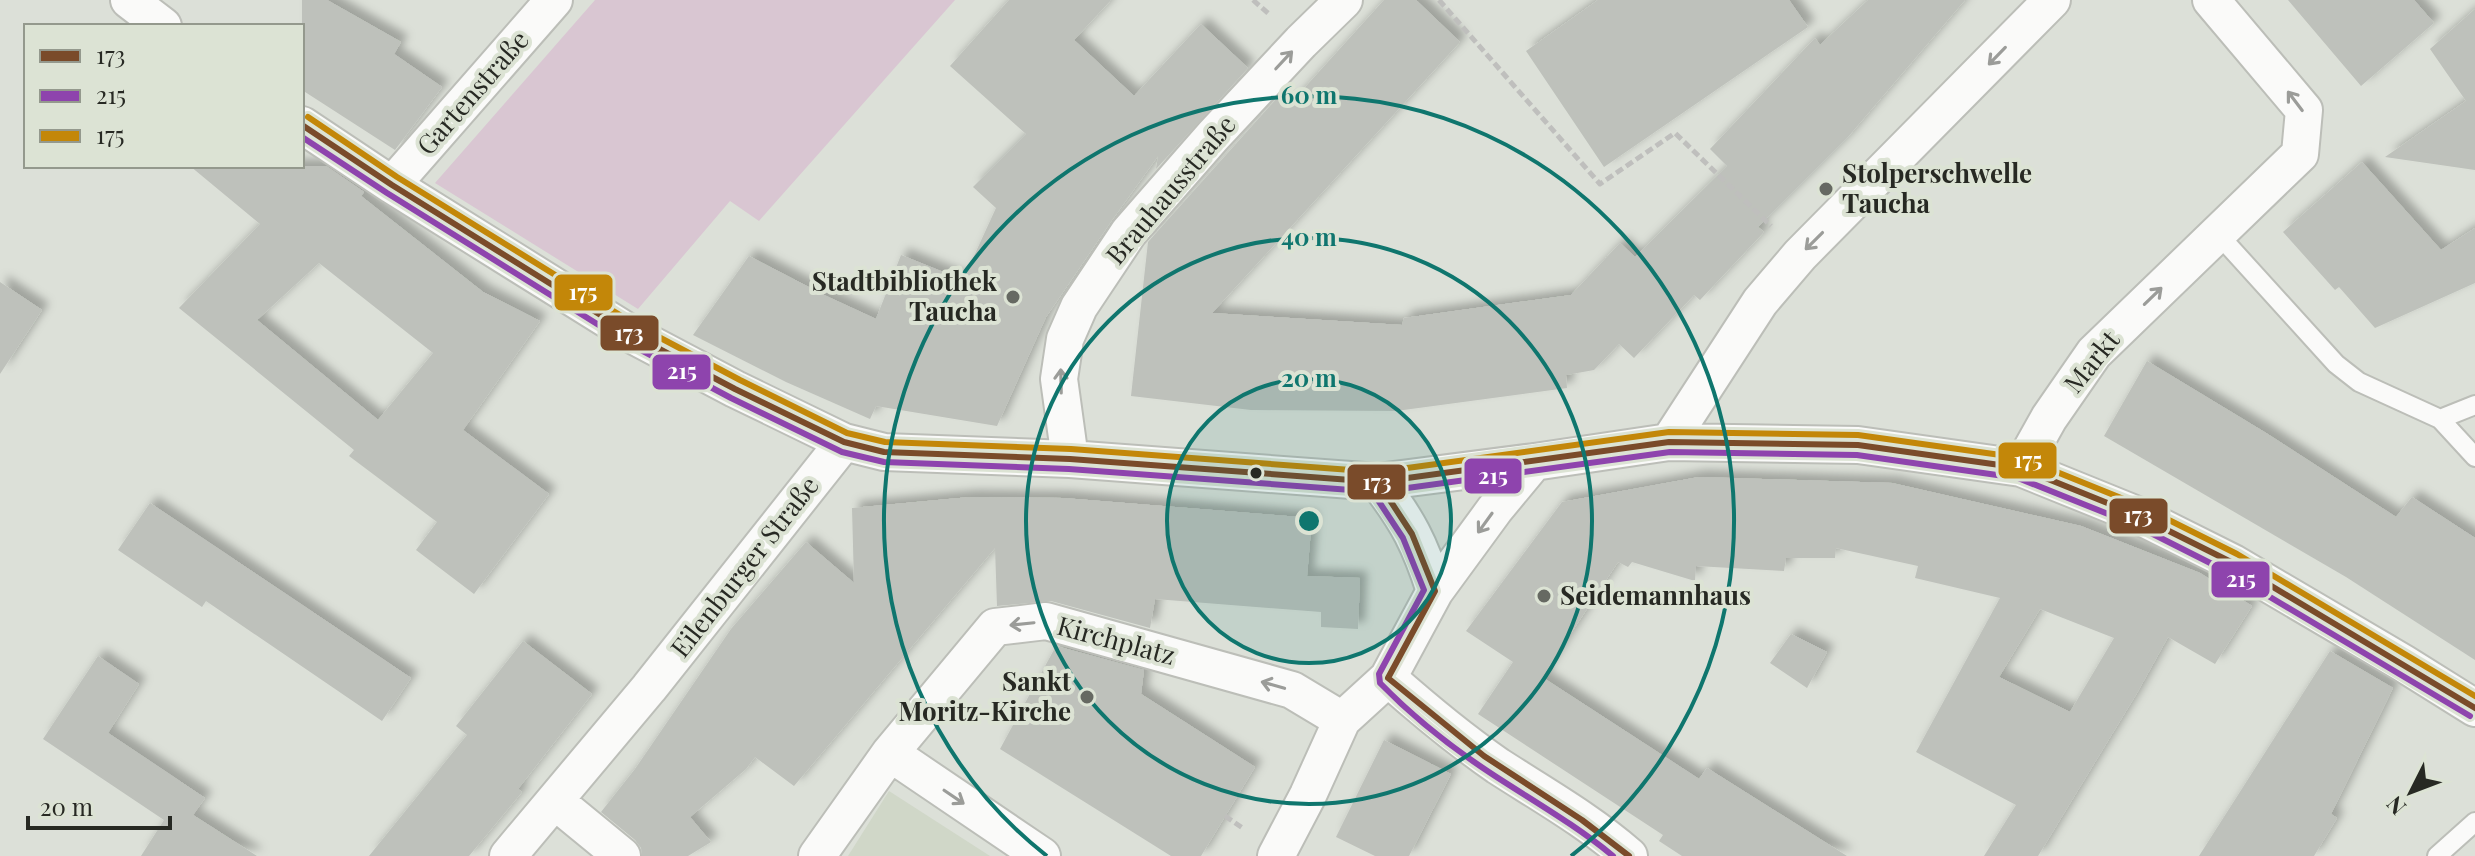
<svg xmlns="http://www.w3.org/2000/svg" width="2475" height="856" font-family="'Playfair Display',serif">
<defs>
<filter id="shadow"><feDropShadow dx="7" dy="-7" stdDeviation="4" flood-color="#0004"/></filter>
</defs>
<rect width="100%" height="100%" fill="#dce0d8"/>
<path fill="#d0d7c8" d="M889,791l101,65h-142z"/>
<path fill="#d9c6d2" d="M595,0h360l-196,221 -29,-20 -92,108 -203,-126z"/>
<path fill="#bec1bb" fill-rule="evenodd" filter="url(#shadow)" d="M302,0h25l74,42 -7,12 48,33 -47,63 -93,-60z
M1009,0h102l-37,40 60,56 67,-72 47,44 -92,101 2,-13 -46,64 -66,97 -49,109 -121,-20 -6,13 -84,-37 -93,-47 56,-79 75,39 52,24 25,-64 62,25 33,-72 -23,-21 53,-53 -76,-68z
M1384,0h32l44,42 -248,271 190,12 2,-7 167,-23 49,-52 15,14 92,-91 -17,-17 105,-111 5,7 48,-45h97l-118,138 -89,89 6,5 -64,68 -6,-5 -60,63 -15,-14 -25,26 -28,5 1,13 -171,23 -145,-1 -120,-14 17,-154 131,-146 10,9z
M1598,0h191l19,27 -204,140 -78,-116z
M2288,0h126l20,23 -73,63z
M2475,9v161l-90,-13 81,-56 -36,-52z
M2362,162l79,88 34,-22v55l-100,45 -36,-41 -4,3 -52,-58z
M190,166h136l38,26 -3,4 122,96 57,29 -77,109 86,64 -75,100 -58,-44 21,-28 -88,-66 5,-6 -175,-142 81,-84zM319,263l114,90 -55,67 -121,-100z
M0,282l42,28 -42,64z
M2147,361l119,72 130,84 16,-20 63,41v122l-129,-83 -242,-141z
M1699,477l193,6 189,43 119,47 52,33 -37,58 -47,-27 -31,56 -99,163h-54l32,-51 -100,-53 84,-154 -85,-20 3,-12 -82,-18 -1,10h-49l-2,13 -88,-5 -1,15 -63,-19 -4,5 -10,-5 -76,115 157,102 8,-11 140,88h-165l-23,-15 4,-6 -185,-121 35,-52 -47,-31 96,-129zM2040,609l74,29 -44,74 -71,-35z
M970,497l93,1 249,20 -5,58 53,2 -2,51 -37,-2v-15l-166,-13 -5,29 -99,-27 -54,5 -2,-58 -201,238 -39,-29 -9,12 -56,48 21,25 -23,14h-46l-1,-8 -6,-8 -34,-28 34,-43 96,-140 75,-87 48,41 -2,-75z
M150,503l261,175 -29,43 -176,-120 -4,6 -84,-57z
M1791,634l36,18 -20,36 -37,-25z
M523,641l69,53 -74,95 4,3 -53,64h-100l98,-121 -11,-9z
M1056,646l88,24 -3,24 114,73 -54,89h-30l-171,-107z
M2330,651l63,37 -62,126 6,4 -23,38h-115z
M98,656l41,28 -31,49 97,65 -12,17 64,41h-116l23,-36 -121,-81z
M1384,740l67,34 -42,82h-34l-39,-19z"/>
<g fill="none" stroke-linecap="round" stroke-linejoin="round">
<g stroke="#bcbeb8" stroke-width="22">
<path id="service" d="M2218,234l118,130 23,18 81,37 35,38
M2440,419l35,-14
M2437,856l38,-34"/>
</g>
<g stroke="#bcbeb8" stroke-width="40">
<path id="minor" d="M129,0l34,26
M302,125l90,60 239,149 104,55 109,53 40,10 186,7 308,23 156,-20 135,-20 189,3 163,23 116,47 96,48 170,100 72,45
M392,185l162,-185
M1669,442l91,-140 40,-47 252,-255
M1070,459l-11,-80 6,-40 14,-32 50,-75 84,-96 88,-94 43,-42
M2021,468l28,-50 45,-65 206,-199 4,-44 -93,-110
M1378,482c30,39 42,62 57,109
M1388,678c35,31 71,61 110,88 45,29 91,55 131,90
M890,753l152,103
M555,801l67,55
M508,856l141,-168 195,-246
M817,856l73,-103 105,-126 51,-6 246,69 50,30
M1276,856l32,-61 34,-75 46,-42 47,-87 60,-82 39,-47"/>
</g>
<path stroke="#bfbfbd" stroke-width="5" stroke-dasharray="8 4" stroke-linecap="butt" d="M1253,0l17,15
M1439,0l161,184 75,-51 96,93
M1225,816l19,13"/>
<use href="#service" stroke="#fafaf9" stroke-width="18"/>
<use href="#minor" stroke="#fafaf9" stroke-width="36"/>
<g stroke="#dce3d4" stroke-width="12">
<path id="bus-1" d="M302,125l90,60 239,149 104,55 109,53 40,10 186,7 308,23 291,-40 189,3 163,23 116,47 96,48 242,145
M1378,482l34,52 23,57 -47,87 96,78 98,64 47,36"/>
</g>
<g stroke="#dce3d4" stroke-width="12">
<path id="bus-2" d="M302,137l85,56 239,149 105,56 111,54 42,10 185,7 309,23 292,-40 187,3 161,23 115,46 95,48 242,144
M1370,488l33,50 21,52 -45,84 1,9c34,35 75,67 115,93 40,26 82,50 118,80"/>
</g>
<g stroke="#dce3d4" stroke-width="12">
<path id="bus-3" d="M308,117l89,60 239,148 104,55 107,53 38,9 186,7 307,23 291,-40 189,3 164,23 119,48 96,48 238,142"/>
</g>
<use href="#bus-1" stroke="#7a4b2a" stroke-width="6"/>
<use href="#bus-2" stroke="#8e44ad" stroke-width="6"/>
<use href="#bus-3" stroke="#c38709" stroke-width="6"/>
</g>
<defs><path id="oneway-shaft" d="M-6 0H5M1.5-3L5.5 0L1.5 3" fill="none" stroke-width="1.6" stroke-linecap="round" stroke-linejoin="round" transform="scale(2)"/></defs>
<g stroke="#9b9c99">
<use href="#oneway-shaft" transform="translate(1997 56) rotate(134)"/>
<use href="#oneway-shaft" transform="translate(1284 60) rotate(-47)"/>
<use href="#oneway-shaft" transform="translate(2295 101) rotate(-127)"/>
<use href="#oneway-shaft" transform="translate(1814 241) rotate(135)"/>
<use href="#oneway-shaft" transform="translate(2153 296) rotate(-44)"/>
<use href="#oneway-shaft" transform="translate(1061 381) rotate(-91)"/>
<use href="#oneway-shaft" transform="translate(1485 523) rotate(126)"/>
<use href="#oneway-shaft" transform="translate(1022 624) rotate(174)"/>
<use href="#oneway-shaft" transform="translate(1273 685) rotate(-164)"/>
<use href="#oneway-shaft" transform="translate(954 797) rotate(34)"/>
</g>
<circle cx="1309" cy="521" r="142" fill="#0f766e" fill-opacity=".12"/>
<g fill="none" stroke="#0f766e" stroke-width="4">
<circle cx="1309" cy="521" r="142"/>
<circle cx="1309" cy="521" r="283"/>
<path d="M1047 856A425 425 0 1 1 1571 856"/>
</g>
<g fill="#666962" stroke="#dce3d4" stroke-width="3">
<circle cx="1826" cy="189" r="8"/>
<circle cx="1013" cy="297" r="8"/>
<circle cx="1544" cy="596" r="8"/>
<circle cx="1087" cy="697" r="8"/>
</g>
<circle fill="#272923" stroke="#dce3d4" stroke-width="3" cx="1256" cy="473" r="7"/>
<g text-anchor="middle" stroke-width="8" stroke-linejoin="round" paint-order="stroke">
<g font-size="26" fill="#272923" stroke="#dce3d4">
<text transform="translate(473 93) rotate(-49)" y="9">Gartenstraße</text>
<text transform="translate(1171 190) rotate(-50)" y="9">Brauhausstraße</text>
<text transform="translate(2092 362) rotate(-51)" y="9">Markt</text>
<text transform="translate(745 567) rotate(-52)" y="9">Eilenburger Straße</text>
<text transform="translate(1116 641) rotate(15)" y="9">Kirchplatz</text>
</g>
<g font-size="26" font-weight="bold" fill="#272923" stroke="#dce3d4" text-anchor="start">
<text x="1842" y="183">Stolperschwelle<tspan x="1842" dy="30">Taucha</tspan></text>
<text x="997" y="291" text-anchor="end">Stadtbibliothek<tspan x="997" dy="30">Taucha</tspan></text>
<text x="1560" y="605">Seidemannhaus</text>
<text x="1071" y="691" text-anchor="end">Sankt<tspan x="1071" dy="30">Moritz-Kirche</tspan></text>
</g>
</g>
<circle cx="1309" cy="521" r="12" fill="#0f766e" stroke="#dce3d4" stroke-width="4"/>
<g font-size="24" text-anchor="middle" font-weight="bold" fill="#0f766e" stroke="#dce3d4" stroke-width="8" stroke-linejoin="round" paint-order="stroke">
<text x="1309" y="104">60 m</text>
<text x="1309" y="246">40 m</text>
<text x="1309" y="387">20 m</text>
</g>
<g stroke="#dce3d4" stroke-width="3">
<rect x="553" y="273" width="61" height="39" rx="8" fill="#c38709"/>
<rect x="599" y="314" width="61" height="38" rx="8" fill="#7a4b2a"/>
<rect x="651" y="353" width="61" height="38" rx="8" fill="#8e44ad"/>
<rect x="1997" y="441" width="61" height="39" rx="8" fill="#c38709"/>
<rect x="1463" y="457" width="60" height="38" rx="8" fill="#8e44ad"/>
<rect x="1346" y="463" width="61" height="38" rx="8" fill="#7a4b2a"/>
<rect x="2108" y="497" width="61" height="38" rx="8" fill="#7a4b2a"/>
<rect x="2210" y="560" width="61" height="39" rx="8" fill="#8e44ad"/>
</g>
<g font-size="22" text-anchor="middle" font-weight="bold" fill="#fff">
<text x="583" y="300">175</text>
<text x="629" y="341">173</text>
<text x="682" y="379">215</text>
<text x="2028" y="468">175</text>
<text x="1493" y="484">215</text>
<text x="1377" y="490">173</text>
<text x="2138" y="523">173</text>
<text x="2241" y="587">215</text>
</g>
<rect x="24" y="24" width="280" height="144" fill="#dce3d4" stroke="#94998d" stroke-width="2"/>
<rect x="40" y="50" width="40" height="12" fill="#7a4b2a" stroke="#94998d" stroke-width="2"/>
<text x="96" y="64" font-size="24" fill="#272923">173</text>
<rect x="40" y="90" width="40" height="12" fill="#8e44ad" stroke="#94998d" stroke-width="2"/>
<text x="96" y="104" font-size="24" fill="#272923">215</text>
<rect x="40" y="130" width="40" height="12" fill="#c38709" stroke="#94998d" stroke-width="2"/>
<text x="96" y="144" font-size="24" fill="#272923">175</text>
<g transform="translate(2411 792) rotate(228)" stroke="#dce3d4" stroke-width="6" paint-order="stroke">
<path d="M0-6L14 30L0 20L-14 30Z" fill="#272923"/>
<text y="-12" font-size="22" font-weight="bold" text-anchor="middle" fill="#272923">N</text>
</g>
<path d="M28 816v12h142v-12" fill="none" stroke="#272923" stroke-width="4"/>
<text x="40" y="816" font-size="24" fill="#272923" stroke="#dce3d4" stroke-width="6" paint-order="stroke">20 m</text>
</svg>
